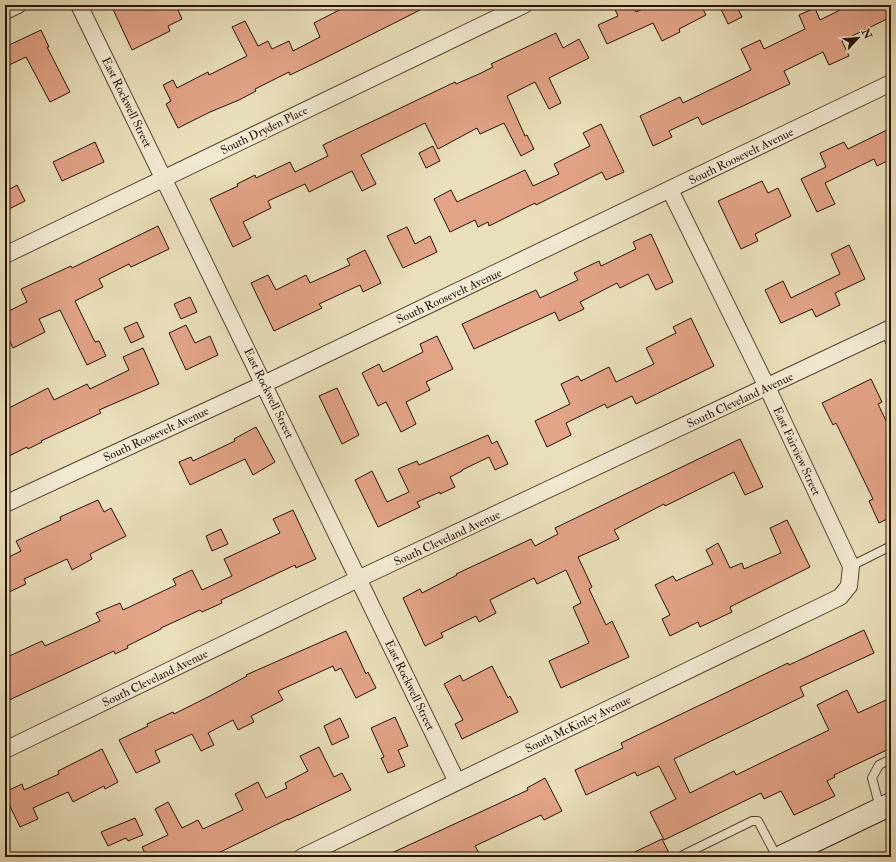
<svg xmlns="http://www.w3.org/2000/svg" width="896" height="862" font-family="'IM FELL Double Pica',serif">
<rect width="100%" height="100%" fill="#e9dfba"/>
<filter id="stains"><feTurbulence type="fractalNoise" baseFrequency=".005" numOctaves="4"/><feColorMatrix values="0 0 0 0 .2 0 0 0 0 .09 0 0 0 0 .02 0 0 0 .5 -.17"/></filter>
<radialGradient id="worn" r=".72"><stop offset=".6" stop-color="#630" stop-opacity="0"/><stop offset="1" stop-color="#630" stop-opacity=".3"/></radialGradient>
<path fill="#e2a386" stroke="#291105" d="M111,5h65l6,14 -14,7 2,5 -38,19z
M349,5h81l-115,58 -25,12 -1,-3 -34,17 1,2 -17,9 -29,12 -32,16 -12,-24 5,-3 -8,-16 10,-5 4,8 31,-16 1,3 38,-19 -15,-29 13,-6 13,25 10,-5 4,8 17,-8 4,10 27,-14 -6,-14z
M613,5h20l3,7 15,-7h50l5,10 -27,14 1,3 -18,9 -9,-18 -46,21 -9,-19 20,-9z
M719,5h17l6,12 -14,7z
M850,5h41v12l-49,24 7,15 -20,9 -6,-13 -39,19 6,13 -88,41 -4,-8 -29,14 3,6 -19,9 -13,-30 40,-19 3,6 68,-33 -10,-21 19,-9 4,9 41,-20 -6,-14 16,-7 5,12z
M41,30l8,17h-2l23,45 -20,10 -24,-45 -21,10v-20z
M556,33l7,15 16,-9 10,19 -40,20 12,25 -12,6 -14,-27 -28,14 18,40 2,-1 7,14 -13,7 -17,-33 -24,11 -3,-6 -39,21 -13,-26 -64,32 15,29 -14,7 -10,-20 -43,21 -4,-8 -37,17 3,7 -28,14 8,16 -18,9 -23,-48 28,-13 -1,-2 18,-9 1,3 34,-16 5,10 33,-16 -5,-11 132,-63 1,2 23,-10 14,-7 -2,-3z
M601,124l23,48 -18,8 -4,-8 -66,33 -1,-2 -46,23 -1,-4 -10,5 -3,-7 -25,12 -16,-33 17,-9 6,12 68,-32 8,16 26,-12 -5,-10 36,-18 -7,-13z
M891,128v31l-14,7 -3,-7 -49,24 10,21 -18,8 -16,-33 25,-12 -6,-14 24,-11 4,7z
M95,142l9,20 -42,19 -9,-19z
M433,146l7,15 -14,7 -7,-15z
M762,181l6,12 10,-5 13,28 -36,18 3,7 -17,8 -23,-48z
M17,185l8,16 -20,10v-19z
M158,226l11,23 -38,18 -2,-3 -30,15 4,8 -28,14 20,41 4,-1 7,15 -19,9 -27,-55 -21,9 6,13 -32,16 -8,-17v-18l22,-11 -6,-13 50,-23 1,2z
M407,227l8,17 15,-8 7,16 -34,16 -16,-32z
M651,234l22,48 -17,8 -8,-16 -28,14 -3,-5 -37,19 4,7 -25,12 -4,-9 -81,37 -12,-25 74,-34 4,8 38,-18 -4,-7 25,-12 2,5 35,-17 -3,-7z
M849,245l16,34 -30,14 5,12 -24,12 -4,-8 -31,14 -16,-33 18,-9 8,17 49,-24 -9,-20z
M365,250l16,33 -18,9 -3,-7 -41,19 3,4 -48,23 -23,-48 17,-8 8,15 30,-15 4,8 40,-18 -3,-6z
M190,297l7,15 -16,7 -7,-15z
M691,318l23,48 -78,38 -4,-8 -25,12 -2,-4 -39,19 5,12 -24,12 -12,-26 35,-17 -9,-20 17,-8 3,5 28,-14 7,15 38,-18 -8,-16 30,-15 -3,-6z
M137,322l7,15 -13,6 -7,-15z
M186,325l9,18 15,-7 8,19 -32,15 -17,-37z
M437,336l16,33 -27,13 4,8 -24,12 10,22 -15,8 -15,-30 -8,4 -16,-33 17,-9 4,8 40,-20 -3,-8z
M143,348l16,36 -60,26 2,3 -60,28 1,1 -14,7 -1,-2 -22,11v-48l43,-22 6,12 33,-16 3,5 39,-19 -6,-13z
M871,379l11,23 -4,2 13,27v86l-12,6 -10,-22 4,-2 -37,-76 -3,2 -11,-22z
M337,388l22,47 -17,9 -23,-48z
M256,427l19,35 -22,13 -8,-16 -55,26 -11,-23 12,-5 2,4 42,-20 -1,-2z
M488,435l4,9 5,-3 11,23 -13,6 -6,-13 -27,13v1l-12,6 5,10 -15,7v-2l-23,10 3,5 -42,20 -23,-47 17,-9 15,31 22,-10 -11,-23 19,-8 2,4z
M740,439l23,48 -18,8 -11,-23 -69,34 -1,-2 -50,26 5,9 -41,18 14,30 -3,2 17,36 6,-4 17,36 -68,31 -12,-27 40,-18 -16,-36 8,-4 -15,-33 -29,14 -3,-6 -44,22 6,13 -17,9 -3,-6 -35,17 2,4 -18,9 -22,-48 17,-9 2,4 35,-18 -1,-1 75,-35 4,7 23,-12 -3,-6z
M98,500l6,12 7,-4 15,28 -36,18 2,5 -20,11 -5,-11 -43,20 2,5 -21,10v-35l16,-8 -5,-10 45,-21 -1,-3z
M293,510l23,49 -20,9 -1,-3 -74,35 1,3 -20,9 -2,-2 -39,18v1l-34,17 1,2 -13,6 -1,-3 -109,51v-44l37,-17 3,5 55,-25 -4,-8 24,-10 3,7 53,-25 -3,-6 19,-9 10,20 30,-14 -8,-17 56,-26 -7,-14z
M787,520l23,47 -80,40 2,5 -32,15 -2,-5 -28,14 -8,-17 8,-4 -15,-30 18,-9 3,5 37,-17 -7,-14 12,-7 12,25 12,-5 2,6 37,-16 -11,-25z
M221,529l7,15 -16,7 -6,-15z
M864,630l10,23 -74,34 4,9 -130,63 16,34 44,-22 2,4 93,-45 -12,-25 30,-15 11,23 28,-13 5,11v37l-57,27 1,2 -8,4 8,15 -41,19 -13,-24 -17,8 -3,-6 -97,47 -14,-28 26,-13 -17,-33 -22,10 -2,-4 -49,23 -11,-25 48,-22 -2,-5 29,-14 138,-66 1,2z
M346,631l20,43 2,-2 8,16 -20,10 -15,-30 -6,3 -2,-5 -55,25 5,9 -32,16 3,6 -16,8 -5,-10 -25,13 6,12 -13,6 -9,-17 -37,17 5,11 -24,11 -17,-33 29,-14 -1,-2 26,-12 1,2 36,-18 37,-20 -1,-1z
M492,666l16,32 2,-2 8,16 -56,27 -7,-15 8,-4 -19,-36 16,-9 3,6z
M395,717l13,29 -10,4 7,16 -17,7 -7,-15 3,-1 -13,-29z
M340,718l9,19 -17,8 -8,-19z
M319,747l15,30 8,-4 9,17 -63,30v-1l-78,38h-63l-5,-10 26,-12 -13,-26 13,-7 14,26 16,-8 5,9 40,-19 -8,-16 23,-12 8,16 21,-10 -2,-5 23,-12 -8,-15z
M102,749l16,33 -13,7 -1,-3 -31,16 -5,-10 -35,16 5,11 -18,8 -15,-31v-4l17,-8 2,6 35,-16 -1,-3z
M545,778l17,33 -18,9 -3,-5 -66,31 4,7 -8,4h-88l145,-67 -1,-2z
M135,818l8,17 -15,6 -2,-3 -18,8 -7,-14z
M662,839l9,18h-47z"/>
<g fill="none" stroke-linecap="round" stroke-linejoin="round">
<g stroke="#594432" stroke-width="10">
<path id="lane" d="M885,331l6,13
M851,566l40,-20
M880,808l-8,-30 7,-13 12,-6
M683,857v-2l69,-34h6l19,36"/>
</g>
<g stroke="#594432" stroke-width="18">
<path id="street" d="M79,5l378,777
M5,11l13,-6
M5,255l519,-250
M5,504l259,-120 627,-301
M5,750l353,-171 533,-251
M302,857l538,-260 9,-11 2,-20 -84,-179 -97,-197"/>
</g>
<g stroke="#291105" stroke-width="24">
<path id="secondary" d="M781,857l110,-53"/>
</g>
<use href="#lane" stroke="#f1ead2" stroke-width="8"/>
<use href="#street" stroke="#f1ead2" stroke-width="16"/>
<use href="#secondary" stroke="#f1ead2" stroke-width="22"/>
</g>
<g text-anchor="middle" stroke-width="3" stroke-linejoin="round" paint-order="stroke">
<g font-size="12" fill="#291105" stroke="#f1ead2">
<text transform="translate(127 102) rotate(64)" y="4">East Rockwell Street</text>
<text transform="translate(264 130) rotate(-26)" y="4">South Dryden Place</text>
<text transform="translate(741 156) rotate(-26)" y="4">South Roosevelt Avenue</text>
<text transform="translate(449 296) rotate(-25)" y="4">South Roosevelt Avenue</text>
<text transform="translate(269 393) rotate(64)" y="4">East Rockwell Street</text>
<text transform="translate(740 400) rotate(-25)" y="4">South Cleveland Avenue</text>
<text transform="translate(156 434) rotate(-25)" y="4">South Roosevelt Avenue</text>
<text transform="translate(797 451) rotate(65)" y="4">East Fairview Street</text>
<text transform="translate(447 538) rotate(-25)" y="4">South Cleveland Avenue</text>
<text transform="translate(155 678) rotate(-26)" y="4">South Cleveland Avenue</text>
<text transform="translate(410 685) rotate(64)" y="4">East Rockwell Street</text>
<text transform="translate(578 724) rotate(-26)" y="4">South McKinley Avenue</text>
</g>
</g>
<rect width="896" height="862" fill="none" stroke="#e9dfba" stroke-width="20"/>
<rect x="6" y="6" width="884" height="850" fill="none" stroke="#291105" stroke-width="2"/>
<rect x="10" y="10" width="876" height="842" fill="none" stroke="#291105"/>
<g transform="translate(858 38) rotate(64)" stroke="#f1ead2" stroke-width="3" paint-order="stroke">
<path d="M0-3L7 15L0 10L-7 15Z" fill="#291105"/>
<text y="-6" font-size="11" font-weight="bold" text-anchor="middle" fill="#291105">N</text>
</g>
<rect width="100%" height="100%" filter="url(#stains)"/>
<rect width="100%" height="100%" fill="url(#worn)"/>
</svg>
